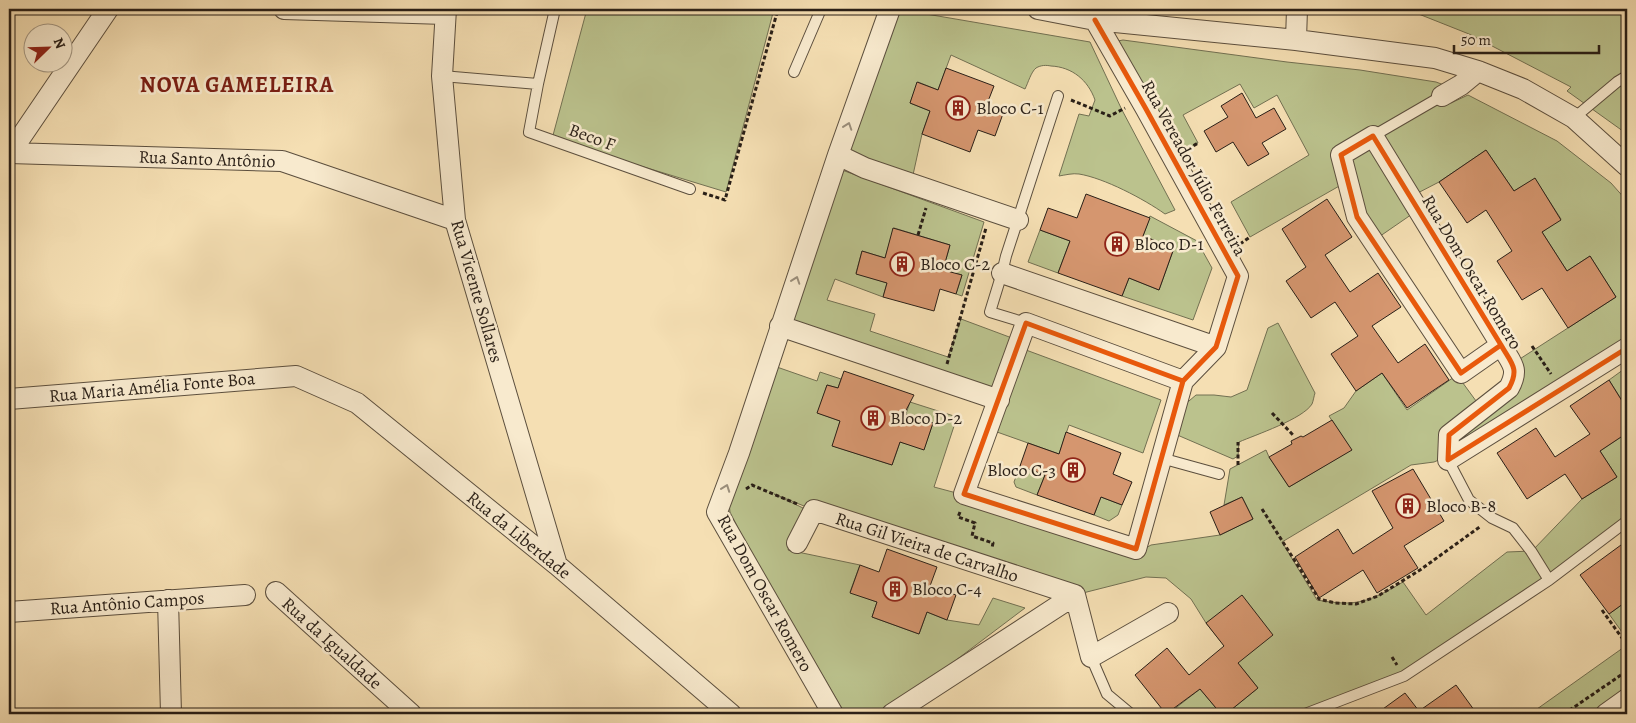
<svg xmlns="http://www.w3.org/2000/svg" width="1636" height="723" font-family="Alegreya,serif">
<rect width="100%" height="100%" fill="#f5dfb3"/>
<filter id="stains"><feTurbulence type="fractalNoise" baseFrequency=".004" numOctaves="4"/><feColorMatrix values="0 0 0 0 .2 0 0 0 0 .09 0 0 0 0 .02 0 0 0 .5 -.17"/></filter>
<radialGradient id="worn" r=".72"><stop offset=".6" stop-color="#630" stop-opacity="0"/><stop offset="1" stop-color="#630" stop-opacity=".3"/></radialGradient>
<path fill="#bbc28d" stroke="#727052" d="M587,9h187l-48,183 -174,-53z
M897,9l193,33 32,68 53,100 -10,4c-21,-15 -61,-36 -86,-40 -6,-1 -14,1 -20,2l20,-62 10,2 6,-16c-7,-20 -23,-33 -44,-34 -5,-1 -10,-1 -15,2 -5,4 -8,15 -11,21l-74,-34 -13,35 -20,-8 -8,21 20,8 -8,23 -11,50 -65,-28z
M1406,9h221v125l-60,-43 4,-4 -102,-53z
M1123,40l164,22 73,8 76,12 8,3 -2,11 9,7 17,-8 89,46 54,42 16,18v147l-181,109 -12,5 -23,3 -129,77 35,58c40,7 52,2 86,-18l23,33 81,-63 25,-1 50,-52 35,-22 -17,-26 27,-18v88l-223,155 -99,38h-79l32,-26 -52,-65 -15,-24 -25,-21 -20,-1 -71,18 -261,-85 -40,-16 29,14 -15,42 72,15 -10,27 27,10 -5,15 47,17 8,-22 20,8 32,5 14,-27 32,10 -98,74 -51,32h-31l-101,-174 -14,-28 -1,-9 45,-137 43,15 3,-9 21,7 -3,9 -11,-3 -9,28 22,8 -7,25 59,19 8,-23 24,7 9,-26 -27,-9 4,-12 47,15 -23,70 30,8 173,58 14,-8 69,-10 33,-16 -11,-22 -18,8 6,-36 36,-19 3,7 20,30 62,-37 -22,-34 15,-8 12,-17 26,-18 25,37 50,-35 22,30 30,-17 3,-24 104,-67 -26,-41 -23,15 -25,-39 19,-13 -26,-40 -21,12 -28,-41 -47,32 -29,15 8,13 -45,31 -25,-60 -98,56 -19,-35 78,-47 -32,-60 -23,13 -14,-24 -57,31 15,28 -22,13 -58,-115z
M842,170l142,52 -22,74 -6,-2 6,-19 -19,-5 7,-25 -56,-17 -9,30 -23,-7 -6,22 31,10 -4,14 -48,-18 -8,21 48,14 -5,17 78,26 13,-38 59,22 -21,59 -209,-81z
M1150,216l47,25 15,27 -19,52 -71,-24 7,-18 30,12 15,-42 -31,-12z
M1040,230l30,11 -12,32 -30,-11z
M1278,323l37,70c-1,3 -2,9 -3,11 -9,15 -57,31 -73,38l-1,14 -5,3 -58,-25 1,-22 20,-17h18l17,2 16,-7 21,-62z
M1026,350l135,50 -18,53 -74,-28 -10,29 -62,-22z
M1627,367v32l-4,3 -14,-22z
M1020,466l25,9 -8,20 -21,-8 -2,-5z
M1101,497l21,8 -4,10 -9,6 -15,-6z
M1627,601v38l-18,-25z
M1627,645v54l-21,15h-76z
M1200,689l21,25h-53z"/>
<path fill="#d5966f" stroke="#291f17" d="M946,68l48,18 -7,18 17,7 -9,25 -17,-6 -8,22 -48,-18 8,-23 -20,-8 7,-21 21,8z
M1242,93l14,25 18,-10 12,21 -24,14 7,11 -21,12 -15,-24 -17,10 -12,-21 24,-14 -7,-11z
M1486,150l28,41 21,-13 26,42 -19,12 25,39 23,-15 26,41 -48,31 -26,-40 -20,12 -25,-39 15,-10 -26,-41 -19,13 -28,-41z
M1086,194l64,24 -7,18 31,12 -15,42 -30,-12 -7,18 -64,-23 12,-32 -30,-11 8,-22 29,10z
M1327,199l25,38 -27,18 25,37 28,-19 23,34 -29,19 26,37 27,-19 24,36 -42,28 -25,-35 -26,18 -25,-37 27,-18 -23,-34 -24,16 -25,-37 20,-14 -24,-38z
M893,228l57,17 -7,25 19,5 -6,19 -16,-5 -6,22 -51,-14 4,-14 -31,-9 6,-23 23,7z
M844,371l70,24 -10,19 29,9 -9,27 -24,-8 -8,23 -60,-19 8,-25 -23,-8 10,-28 11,3z
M1609,380l18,29v24l-27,18 17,26 -35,22 -17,-25 -38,25 -30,-46 39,-25 19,29 35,-23 -20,-28z
M1332,420l20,30 -63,37 -20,-30 23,-13 -1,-3 10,-5 2,1z
M1066,432l55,21 -8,21 19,8 -10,23 -21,-8 -7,18 -57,-20 8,-20 -25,-9 8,-23 31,11z
M1413,469l31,52 -40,25 14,22 -41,25 -14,-23 -44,28 -24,-41 43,-28 15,25 40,-26 -21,-37z
M1242,497l11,22 -33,16 -10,-23z
M1621,545l6,8v48l-18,13 -29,-39z
M887,549l50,18 -7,19 26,9 -9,25 -20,-8 -8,22 -47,-17 5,-15 -27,-9 10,-28 19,7z
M1242,595l31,40 -35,28 20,25 -32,26h-5l-21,-25 -34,25 -31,-39 32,-27 22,27 35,-29 -18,-23z
M1456,685l21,29h-101l29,-21 14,18z"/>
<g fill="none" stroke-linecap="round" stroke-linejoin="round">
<g stroke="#5c4f3e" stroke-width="12">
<path id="service" d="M794,72l27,-63
M442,76l96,8 -9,48 161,57
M538,84l17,-75
M1574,118l43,-36 10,-6
M1373,136l69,-40
M1026,323l-36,-11 12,-39 4,-17 52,-160
M1161,458l58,16
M1448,460l21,40 23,18 21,10 18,23 18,29
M1091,657l16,37 24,20
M1305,714l99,-38 145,-96 78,-59"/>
</g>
<g stroke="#5c4f3e" stroke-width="22">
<path id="minor" d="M284,9l161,5
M446,9l-4,67 13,144 102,345
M1038,9l57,11 201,20 139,18 43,13 45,18 51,29 53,48
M1095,20l51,89 92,167 -22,71 -33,34 -157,-58 -62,171 172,55 47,-168
M1296,40l1,-31
M1442,96l19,-11 17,-14
M9,153l273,8 173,59
M10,153l98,-144
M838,155l27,13 153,52
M1002,273l214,74
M780,326l219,74
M1501,345l-40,28 -104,-156 -16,-62 32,-19 128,209c10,18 19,23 8,43l-60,47 -1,25 179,-112
M9,399l287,-23 61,27 200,162 174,149
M797,543l17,-33 261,85
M276,592l135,122
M168,600l3,114
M9,612l236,-17
M833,714l-116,-202 22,-59 99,-298 52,-146
M892,714l183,-119 16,62 77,-44
M1606,714l21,-15"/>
</g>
<path stroke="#291f17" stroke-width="3" stroke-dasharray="4 2.5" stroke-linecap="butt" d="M1071,100l39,16 15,-8
M1188,149l10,-6
M703,193l22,7 53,-191
M918,235l8,-27
M1240,244l10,-7
M1532,346l19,28
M947,364l39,-136
M1272,413l22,23
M1238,465v-23
M746,489l6,-4 45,19
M1262,509l57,90 16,4 21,1 22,-8 42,-26 61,-44
M960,512l-2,5 17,6 -3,13 21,7 -1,5
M1602,610l25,35
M1392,657l5,8
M1564,714l63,-43"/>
<use href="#service" stroke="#f8eace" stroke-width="10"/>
<use href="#minor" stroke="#f8eace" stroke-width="20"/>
<g stroke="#f8eace" stroke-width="8">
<path id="cycleway" d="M1095,20l51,89 92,167 -22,71 -33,34 -157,-58 -62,171 172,55 47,-168
M1501,345l-40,28 -104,-156 -16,-62 32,-19 128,209c10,18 19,23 8,43l-60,47 -1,25 179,-112"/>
</g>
<use href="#cycleway" stroke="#e8590c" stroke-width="5"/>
</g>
<defs><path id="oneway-chevron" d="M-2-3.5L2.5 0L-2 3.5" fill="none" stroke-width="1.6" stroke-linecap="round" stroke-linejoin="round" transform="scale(1.25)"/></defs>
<g stroke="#9b8f7c">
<use href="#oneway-chevron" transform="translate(848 126) rotate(-71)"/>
<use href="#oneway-chevron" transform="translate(796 280) rotate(-71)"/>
<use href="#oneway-chevron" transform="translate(726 488) rotate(-70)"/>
</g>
<defs>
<g id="building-ring" transform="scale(1.25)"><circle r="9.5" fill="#f8eace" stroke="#8f2418" stroke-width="1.5"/><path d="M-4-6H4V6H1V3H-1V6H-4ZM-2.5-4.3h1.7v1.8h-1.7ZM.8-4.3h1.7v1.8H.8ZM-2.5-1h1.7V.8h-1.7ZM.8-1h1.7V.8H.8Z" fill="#8f2418"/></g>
</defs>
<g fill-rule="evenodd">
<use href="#building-ring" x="958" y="108"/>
<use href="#building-ring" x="1117" y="244"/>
<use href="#building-ring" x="902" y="264"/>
<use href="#building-ring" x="873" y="418"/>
<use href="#building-ring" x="1073" y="470"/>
<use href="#building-ring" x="1408" y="506"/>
<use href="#building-ring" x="895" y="589"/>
</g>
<g text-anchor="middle" stroke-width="5" stroke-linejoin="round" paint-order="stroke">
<g font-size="18" fill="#291f17" stroke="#f8eace" text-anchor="start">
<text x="976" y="114">Bloco C-1</text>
<text x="1134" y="250">Bloco D-1</text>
<text x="920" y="270">Bloco C-2</text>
<text x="890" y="424">Bloco D-2</text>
<text x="1056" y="476" text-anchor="end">Bloco C-3</text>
<text x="1426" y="512">Bloco B-8</text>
<text x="912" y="595">Bloco C-4</text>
</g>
<g font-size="18" fill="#291f17" stroke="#f8eace">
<text transform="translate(592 137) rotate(20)" y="6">Beco F</text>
<text transform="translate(207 159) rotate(2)" y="6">Rua Santo Antônio</text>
<text transform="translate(1194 168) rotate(61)" y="6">Rua Vereador Júlio Ferreira</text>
<text transform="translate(1472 272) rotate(59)" y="6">Rua Dom Oscar Romero</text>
<text transform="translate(477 291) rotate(74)" y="6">Rua Vicente Sollares</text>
<text transform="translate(152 387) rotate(-5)" y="6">Rua Maria Amélia Fonte Boa</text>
<text transform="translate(519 535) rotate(39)" y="6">Rua da Liberdade</text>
<text transform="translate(927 547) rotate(18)" y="6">Rua Gil Vieira de Carvalho</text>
<text transform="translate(765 593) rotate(61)" y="6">Rua Dom Oscar Romero</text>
<text transform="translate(127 603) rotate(-4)" y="6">Rua Antônio Campos</text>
<text transform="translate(332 643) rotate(42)" y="6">Rua da Igualdade</text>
</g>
<g font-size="22" font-weight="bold" letter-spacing="1" fill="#7a1f14" stroke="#f8eace">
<text x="237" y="92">NOVA GAMELEIRA</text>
</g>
</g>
<rect width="1636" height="723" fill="none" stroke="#f5dfb3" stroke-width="30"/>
<rect x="10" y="10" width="1616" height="703" fill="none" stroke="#291f17" stroke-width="2.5"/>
<rect x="15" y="15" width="1606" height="693" fill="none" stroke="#291f17"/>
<g transform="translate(48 48) rotate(67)"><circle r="24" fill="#f8eace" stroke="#a59985"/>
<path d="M0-4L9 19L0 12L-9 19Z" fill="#8f2418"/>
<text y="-8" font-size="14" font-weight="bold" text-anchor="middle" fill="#291f17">N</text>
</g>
<path d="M1454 45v8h145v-8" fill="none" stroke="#291f17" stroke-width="2.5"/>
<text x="1461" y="45" font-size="15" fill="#291f17" stroke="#f8eace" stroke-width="4" paint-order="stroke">50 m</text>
<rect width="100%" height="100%" filter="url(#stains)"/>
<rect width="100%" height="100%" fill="url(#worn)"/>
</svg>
